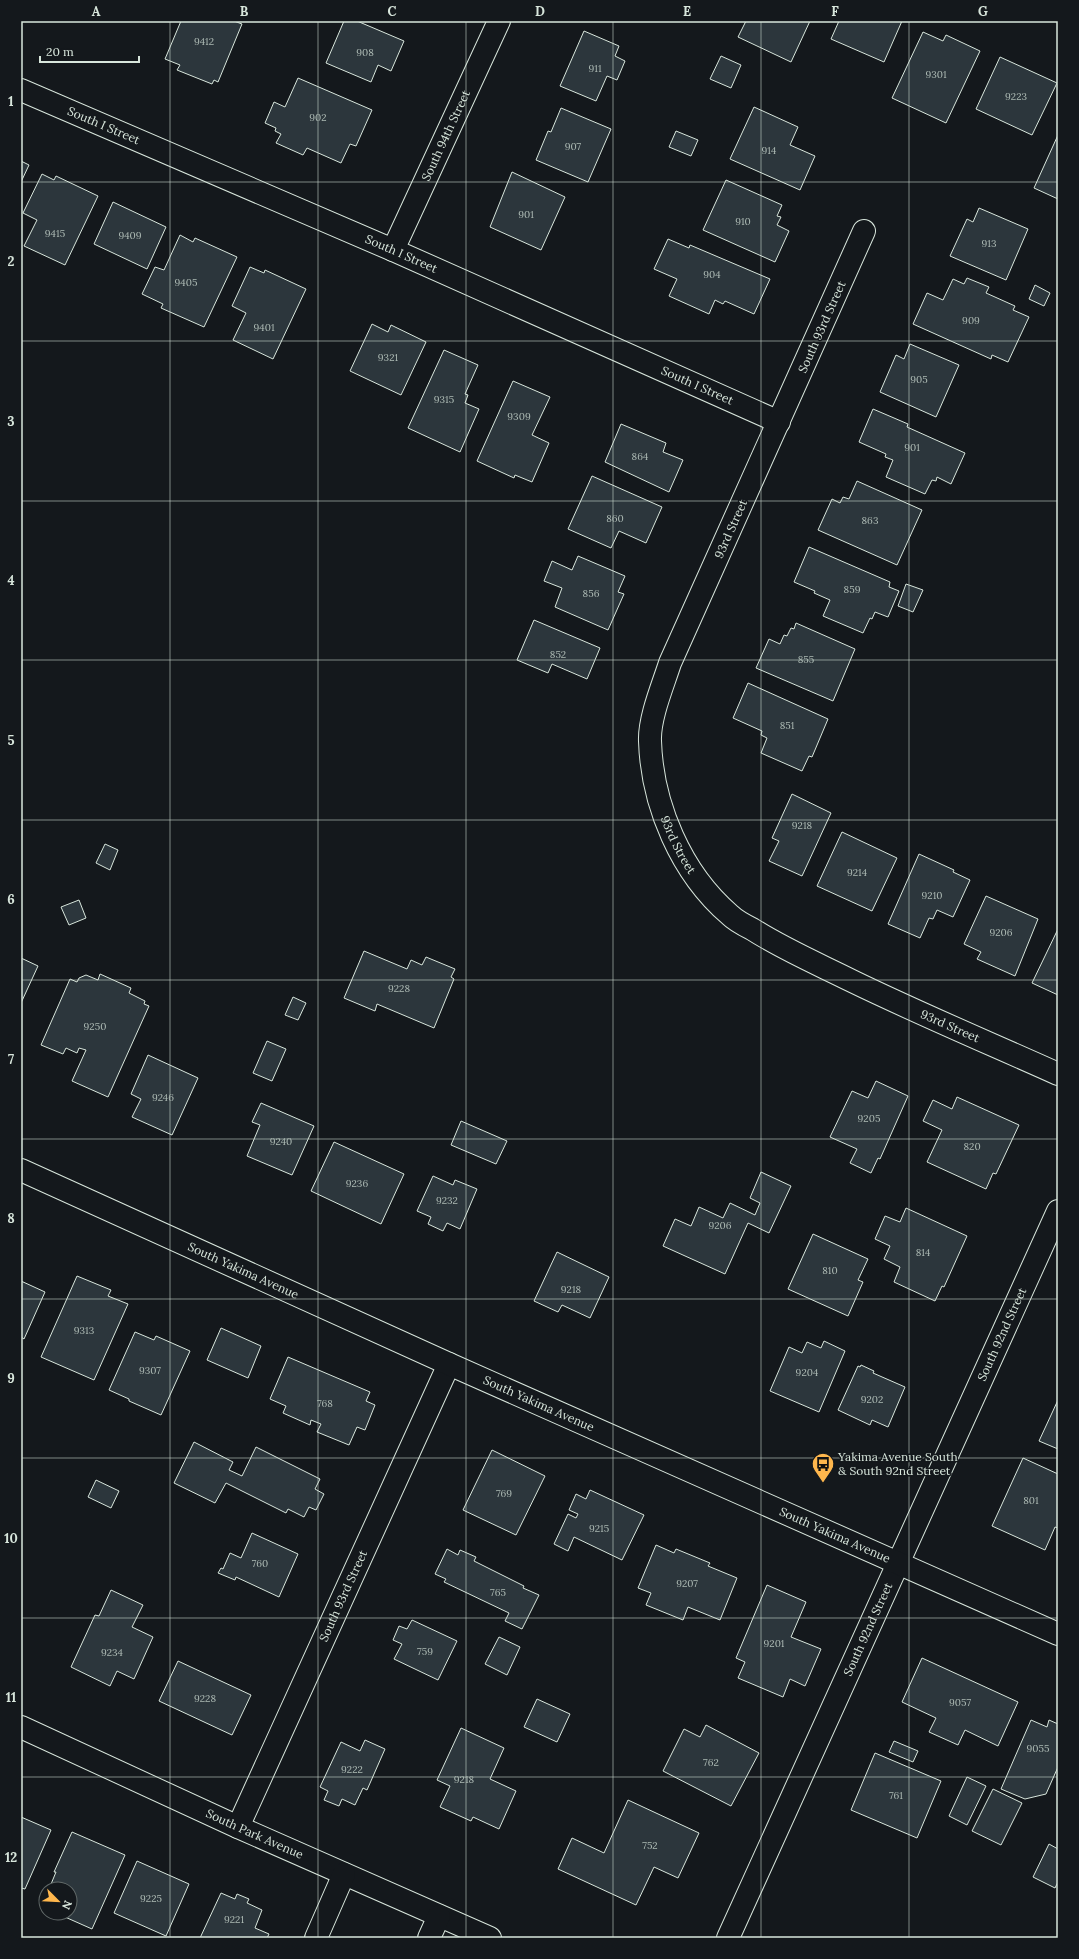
<svg xmlns="http://www.w3.org/2000/svg" width="1079" height="1959" font-family="Lora,serif">
<rect width="100%" height="100%" fill="#14181c"/>
<path fill="#2c363c" stroke="#d8e6dc" d="M181,21h53l8,3 -24,58 -4,-2 -2,4 -35,-14 3,-5 -15,-6z
M344,21h13l47,20 -13,30 -13,-6 -7,17 -45,-19z
M746,21h64l-19,41 -53,-25z
M839,21h63l-18,41 -53,-23z
M584,31l35,15 -4,10 10,5 -8,19 -10,-4 -11,25 -36,-15z
M923,32l20,9 3,-6 34,16 -34,72 -54,-25z
M721,56l20,9 -10,23 -21,-9z
M1000,57l57,26 -25,52 -56,-26z
M298,78l74,32 -16,36 -6,-2 -9,19 -34,-15 -4,7 -27,-12 5,-9 -6,-3 1,-3 -11,-5 9,-21 11,5z
M754,107l44,20 -8,18 25,11 -15,34 -70,-31z
M561,108l50,21 -23,53 -52,-22 12,-29 3,1z
M676,131l22,9 -7,16 -22,-9z
M1058,135v64l-24,-11z
M21,161l8,4 -8,17z
M512,172l53,25 -24,53 -51,-23z
M42,174l12,6 2,-4 42,20 -33,69 -41,-19 13,-26 -14,-7z
M726,180l56,25 -5,11 4,1 -4,8 12,6 -14,31 -72,-32z
M113,202l53,25 -19,42 -53,-25z
M979,208l49,21 -22,51 -56,-24 17,-37 6,3z
M180,235l13,7 2,-4 42,19 -33,70 -43,-19 2,-4 -21,-10 13,-27 9,3z
M668,239l21,9 1,-3 80,34 -16,35 -29,-13 -2,3 -8,-4 -6,14 -40,-18 8,-17 -23,-10z
M250,267l14,6 1,-3 41,19 -33,70 -40,-19 13,-27 -14,-7z
M967,278l22,9 -3,6 29,13 -2,4 16,7 -21,45 -16,-7 -1,4 -78,-35 14,-31 16,7 10,-21 11,5z
M1035,285l15,8 -6,13 -15,-7z
M372,324l16,8 3,-7 35,17 -25,53 -51,-24z
M910,344l49,21 -23,52 -56,-25 16,-37 8,4z
M444,350l34,15 -13,29 3,1 -3,8 14,6 -19,43 -52,-24z
M513,381l37,16 -18,38 17,8 -17,39 -17,-7 -1,3 -37,-17z
M873,409l35,15 -1,3 58,26 -14,31 -14,-7 -1,4 -4,-1 -7,14 -39,-17 7,-17 -8,-3 1,-3 -27,-12z
M621,424l45,19 -3,9 20,8 -14,32 -64,-30z
M592,476l70,31 -16,36 -27,-12 -8,17 -43,-19z
M857,481l65,29 -25,55 -79,-35 14,-31 8,4 3,-6 6,2z
M809,547l81,35 -1,5 10,4 -11,26 -13,-5 -3,7 -2,-1 -7,15 -40,-17 7,-16 -16,-7 1,-2 -21,-9z
M578,556l47,20 -7,16 6,2 -16,36 -53,-23 7,-19 -18,-7 8,-20 20,9z
M906,584l17,6 -10,22 -15,-6z
M534,620l66,28 -13,31 -35,-15 -4,9 -31,-13z
M796,623l59,26 -22,52 -77,-33 13,-29 11,5 4,-9 3,1 4,-8 3,1z
M748,683l80,36 -16,38 -3,-1 -7,15 -41,-18 6,-15 -6,-3 1,-4 -29,-13z
M792,794l39,19 -29,63 -33,-15 10,-20 -7,-3z
M842,832l55,26 -25,53 -55,-25z
M105,844l13,6 -8,20 -14,-7z
M919,854l35,16 -1,2 17,8 -17,37 -16,-7 -4,9 -4,-1 -9,20 -32,-14z
M986,896l52,23 -23,57 -38,-17 4,-7 -17,-8z
M79,900l7,18 -17,7 -8,-18z
M1058,929v66l-26,-12z
M364,951l43,18 4,-9 11,5 4,-8 29,12 -4,8 3,2 -20,49 -57,-24 -2,7 -31,-13z
M21,958l17,8 -17,37z
M100,974l31,14 -2,5 16,8 -1,3 5,2 -41,91 -36,-16 14,-31 -7,-2 -2,5 -11,-5 -3,6 -22,-9 29,-66 7,3 2,-4 7,-3 12,5z
M293,997l13,6 -8,17 -13,-5z
M267,1041l19,8 -14,32 -19,-8z
M148,1055l50,23 -26,57 -40,-18 9,-18 -10,-5z
M876,1081l32,15 -28,63 -2,-1 -7,15 -21,-10 7,-14 -27,-12 22,-46 16,7z
M957,1097l62,28 -23,49 -3,-1 -7,16 -59,-27 15,-32 -19,-9 10,-21 19,9z
M261,1103l53,23 -22,49 -45,-19 13,-31 -8,-3z
M461,1121l46,20 -11,23 -45,-19z
M334,1142l70,32 -23,50 -70,-33z
M761,1172l30,14 -22,47 -21,-10 -23,51 -62,-28 12,-27 16,7 8,-19 24,11 7,-15 25,12 5,-12 -10,-5z
M433,1176l20,9 2,-5 22,9 -17,40 -13,-6 -4,8 -15,-7 3,-7 -14,-6z
M906,1208l61,28 -23,51 -2,-1 -7,15 -41,-19 6,-15 -16,-8 6,-13 -15,-7 10,-23 15,6z
M813,1234l55,25 -10,21 5,2 -15,34 -60,-27z
M557,1252l52,25 -19,41 -28,-13 -4,7 -24,-11z
M77,1276l34,14 -3,6 20,8 -34,76 -53,-23z
M21,1281l24,11 -21,47 -3,-2z
M221,1328l40,18 -13,32 -41,-18z
M135,1332l19,8 2,-4 34,15 -29,64 -32,-14v-2l-20,-9z
M824,1341l21,10 -26,61 -49,-21 19,-44 13,6 5,-11 14,6z
M288,1357l82,35 -4,9 9,4 -10,25 -8,-3 -8,18 -32,-13 4,-8 -10,-4 -1,5 -27,-12 3,-7 -16,-7z
M861,1365l13,6 -1,2 32,14 -17,40 -16,-7 -2,5 -32,-15 20,-44 2,1z
M1058,1400v49l-19,-8z
M194,1442l39,20 -4,8 13,6 14,-29 64,32 -5,10 9,5 -8,16 -7,-3 -5,10 -16,-8 -2,4 -60,-30 -11,20 -41,-20z
M492,1450l53,26 -29,59 -53,-25z
M1023,1458l35,16v54l-3,-1 -10,23 -53,-24z
M96,1480l23,11 -8,17 -23,-11z
M590,1490l54,25 -22,45 -48,-23 -6,14 -14,-7 14,-30 8,4 2,-4 -9,-4 7,-16 10,5z
M252,1533l46,21 -19,43 -43,-20 -1,3 -17,-7 3,-5 2,1 7,-16 11,5z
M656,1545l18,8 2,-4 34,14 -2,3 29,12 -17,42 -32,-13 -5,13 -37,-15 5,-12 -13,-5z
M447,1549l11,6 2,-5 16,7 -2,4 50,25 -1,2 16,7 -17,34 -17,-8 4,-8 -65,-31 2,-3 -11,-5z
M767,1585l39,17 -15,35 30,12 -16,37 -15,-7 -7,18 -45,-19 7,-16 -9,-4z
M111,1590l32,15 -11,22 21,10 -19,42 -17,-8 -7,15 -39,-19 24,-52 4,1z
M412,1620l45,21 -19,39 -44,-21 8,-15 -9,-4 6,-14 8,3z
M499,1637l21,10 -13,28 -22,-11z
M922,1658l96,44 -20,44 -33,-16 -7,15 -29,-13 7,-14 -34,-16z
M178,1661l73,34 -19,40 -73,-34z
M537,1699l33,15 -13,28 -33,-15z
M1031,1720l16,7 2,-7 9,4v43l-12,27 -21,5 -24,-10z
M706,1725l53,28 -28,53 -68,-35 21,-42 16,8z
M461,1728l43,20 -14,31 26,12 -17,38 -26,-12 -2,4 -31,-14 10,-21 -13,-6z
M365,1740l20,9 -18,41 -4,-2 -8,17 -13,-6 -3,7 -15,-6 4,-9 -8,-4 21,-45 19,9z
M894,1741l24,10 -5,11 -24,-10z
M875,1753l66,28 -24,57 -66,-28z
M967,1777l19,9 -19,39 -18,-9z
M993,1789l29,14 -21,42 -29,-14z
M628,1800l71,33 -21,45 -24,-11 -18,38 -78,-36 14,-31 32,15z
M21,1817l30,13 -26,59 -4,-1z
M72,1832l53,23 -33,74 -36,-16h14v-24h-21l7,-17h-2z
M1049,1844l9,5v33l-3,6 -22,-11z
M137,1861l52,23 -23,52 -52,-23z
M221,1893l14,6 2,-5 12,5 -2,4 15,7 -7,18 14,6 -2,4h-67z"/>
<g fill="none" stroke-linecap="round" stroke-linejoin="round">
<g stroke="#d8e6dc" stroke-width="24">
<g id="minor">
<path id="s1" d="M21,90l372,160 386,172"/>
<path id="s2" d="M864,231l-194,432c-7,22 -21,55 -20,78 2,64 31,132 80,174 6,6 14,10 22,14 31,20 66,35 100,52 68,33 137,62 206,93"/>
<path id="s3" d="M393,250l106,-229"/>
<path id="s4" d="M21,1727l217,100 252,111"/>
<path id="s5" d="M238,1827l211,-463"/>
<path d="M316,1938l28,-64"/>
<path d="M429,1938l10,-22"/>
<path id="s6" d="M728,1938l330,-727"/>
</g>
</g>
<g stroke="#d8e6dc" stroke-width="24">
<g id="major">
<path id="s7" d="M21,1170l428,194 609,270"/>
</g>
</g>
<use href="#minor" stroke="#14181c" stroke-width="22"/>
<use href="#major" stroke="#14181c" stroke-width="22"/>
</g>
<path fill="none" stroke="#d8e6dc" stroke-width="1" stroke-opacity="0.55" d="M170,21v1917M318,21v1917M466,21v1917M613,21v1917M761,21v1917M909,21v1917M21,182h1037M21,341h1037M21,501h1037M21,660h1037M21,820h1037M21,980h1037M21,1139h1037M21,1299h1037M21,1458h1037M21,1618h1037M21,1777h1037"/>
<defs>
<g id="bus-pin" transform="scale(1.15)"><path d="M0 17L-7.5 6A9.5 9.5 0 1 1 7.5 6Z" fill="#ffb74d" stroke="#14181c"/><path d="M-5-6H5V4H4V6H2V4H-2V6H-4V4H-5ZM-3.5-4V0h7V-4ZM-3.5 1.2v1.5H-2V1.2ZM2 1.2v1.5H3.5V1.2Z" fill="#111"/></g>
</defs>
<g fill-rule="evenodd">
<use href="#bus-pin" x="823" y="1464"/>
</g>
<g text-anchor="middle" stroke-width="3" stroke-linejoin="round" paint-order="stroke">
<g font-size="10" fill="#adbab4">
<text x="204" y="45">9412</text>
<text x="365" y="56">908</text>
<text x="595" y="72">911</text>
<text x="936" y="78">9301</text>
<text x="1016" y="100">9223</text>
<text x="318" y="121">902</text>
<text x="573" y="150">907</text>
<text x="769" y="154">914</text>
<text x="526" y="218">901</text>
<text x="743" y="225">910</text>
<text x="55" y="237">9415</text>
<text x="130" y="239">9409</text>
<text x="989" y="247">913</text>
<text x="712" y="278">904</text>
<text x="186" y="286">9405</text>
<text x="971" y="324">909</text>
<text x="264" y="331">9401</text>
<text x="388" y="361">9321</text>
<text x="919" y="383">905</text>
<text x="444" y="403">9315</text>
<text x="519" y="420">9309</text>
<text x="912" y="451">901</text>
<text x="640" y="460">864</text>
<text x="615" y="522">860</text>
<text x="870" y="524">863</text>
<text x="852" y="593">859</text>
<text x="591" y="597">856</text>
<text x="558" y="658">852</text>
<text x="806" y="663">855</text>
<text x="787" y="729">851</text>
<text x="802" y="829">9218</text>
<text x="857" y="876">9214</text>
<text x="932" y="899">9210</text>
<text x="1001" y="936">9206</text>
<text x="399" y="992">9228</text>
<text x="95" y="1030">9250</text>
<text x="163" y="1101">9246</text>
<text x="869" y="1122">9205</text>
<text x="281" y="1145">9240</text>
<text x="972" y="1150">820</text>
<text x="357" y="1187">9236</text>
<text x="447" y="1204">9232</text>
<text x="720" y="1229">9206</text>
<text x="923" y="1256">814</text>
<text x="830" y="1274">810</text>
<text x="571" y="1293">9218</text>
<text x="84" y="1334">9313</text>
<text x="150" y="1374">9307</text>
<text x="807" y="1376">9204</text>
<text x="872" y="1403">9202</text>
<text x="325" y="1407">768</text>
<text x="504" y="1497">769</text>
<text x="1031" y="1504">801</text>
<text x="599" y="1532">9215</text>
<text x="260" y="1567">760</text>
<text x="687" y="1587">9207</text>
<text x="498" y="1596">765</text>
<text x="774" y="1647">9201</text>
<text x="425" y="1655">759</text>
<text x="112" y="1656">9234</text>
<text x="205" y="1702">9228</text>
<text x="960" y="1706">9057</text>
<text x="1038" y="1752">9055</text>
<text x="711" y="1766">762</text>
<text x="352" y="1773">9222</text>
<text x="464" y="1783">9218</text>
<text x="896" y="1799">761</text>
<text x="650" y="1849">752</text>
<text x="151" y="1902">9225</text>
<text x="234" y="1923">9221</text>
</g>
<g font-size="12" fill="#d8e6dc" stroke="#14181c">
<text dy="4" stroke="none"><textPath href="#s1" startOffset="90">South I Street</textPath></text>
<text dy="4" stroke="none"><textPath href="#s3" startOffset="126">South 94th Street</textPath></text>
<text dy="4" stroke="none"><textPath href="#s1" startOffset="414">South I Street</textPath></text>
<text transform="translate(822 327) rotate(-66)" y="4">South 93rd Street</text>
<text dy="4" stroke="none"><textPath href="#s1" startOffset="738">South I Street</textPath></text>
<text transform="translate(731 529) rotate(-66)" y="4">93rd Street</text>
<text dy="4" stroke="none"><textPath href="#s2" startOffset="663">93rd Street</textPath></text>
<text dy="4" stroke="none"><textPath href="#s2" startOffset="998">93rd Street</textPath></text>
<text dy="4" stroke="none"><textPath href="#s7" startOffset="244">South Yakima Avenue</textPath></text>
<text dy="4" stroke="none"><textPath href="#s6" startOffset="663">South 92nd Street</textPath></text>
<text dy="4" stroke="none"><textPath href="#s7" startOffset="568">South Yakima Avenue</textPath></text>
<text dy="4" stroke="none"><textPath href="#s7" startOffset="892">South Yakima Avenue</textPath></text>
<text dy="4" stroke="none"><textPath href="#s5" startOffset="254">South 93rd Street</textPath></text>
<text dy="4" stroke="none"><textPath href="#s6" startOffset="339">South 92nd Street</textPath></text>
<text dy="4" stroke="none"><textPath href="#s4" startOffset="257">South Park Avenue</textPath></text>
</g>
<g font-size="12" fill="#d8e6dc" stroke="#14181c" text-anchor="start">
<text x="838" y="1461">Yakima Avenue South<tspan x="838" dy="14">&amp; South 92nd Street</tspan></text>
</g>
</g>
<rect width="1079" height="1959" fill="none" stroke="#14181c" stroke-width="44"/>
<g transform="translate(58 1901) rotate(114)"><circle r="19" fill="#14181c" stroke="#626a69"/>
<path d="M0-3L7 15L0 10L-7 15Z" fill="#ffb74d"/>
<text y="-6" font-size="11" font-weight="bold" text-anchor="middle" fill="#d8e6dc">N</text>
</g>
<path d="M40 56v6h99v-6" fill="none" stroke="#d8e6dc" stroke-width="2"/>
<text x="46" y="56" font-size="12" fill="#d8e6dc" stroke="#14181c" stroke-width="3" paint-order="stroke">20 m</text>
<rect x="22" y="22" width="1035" height="1915" fill="none" stroke="#d8e6dc" stroke-width="1.5"/>
<g font-size="13" text-anchor="middle" font-weight="bold" fill="#d8e6dc">
<text x="96" y="16">A</text>
<text x="244" y="16">B</text>
<text x="392" y="16">C</text>
<text x="540" y="16">D</text>
<text x="687" y="16">E</text>
<text x="835" y="16">F</text>
<text x="983" y="16">G</text>
<text x="11" y="106">1</text>
<text x="11" y="266">2</text>
<text x="11" y="426">3</text>
<text x="11" y="585">4</text>
<text x="11" y="745">5</text>
<text x="11" y="904">6</text>
<text x="11" y="1064">7</text>
<text x="11" y="1223">8</text>
<text x="11" y="1383">9</text>
<text x="11" y="1543">10</text>
<text x="11" y="1702">11</text>
<text x="11" y="1862">12</text>
</g>
</svg>
